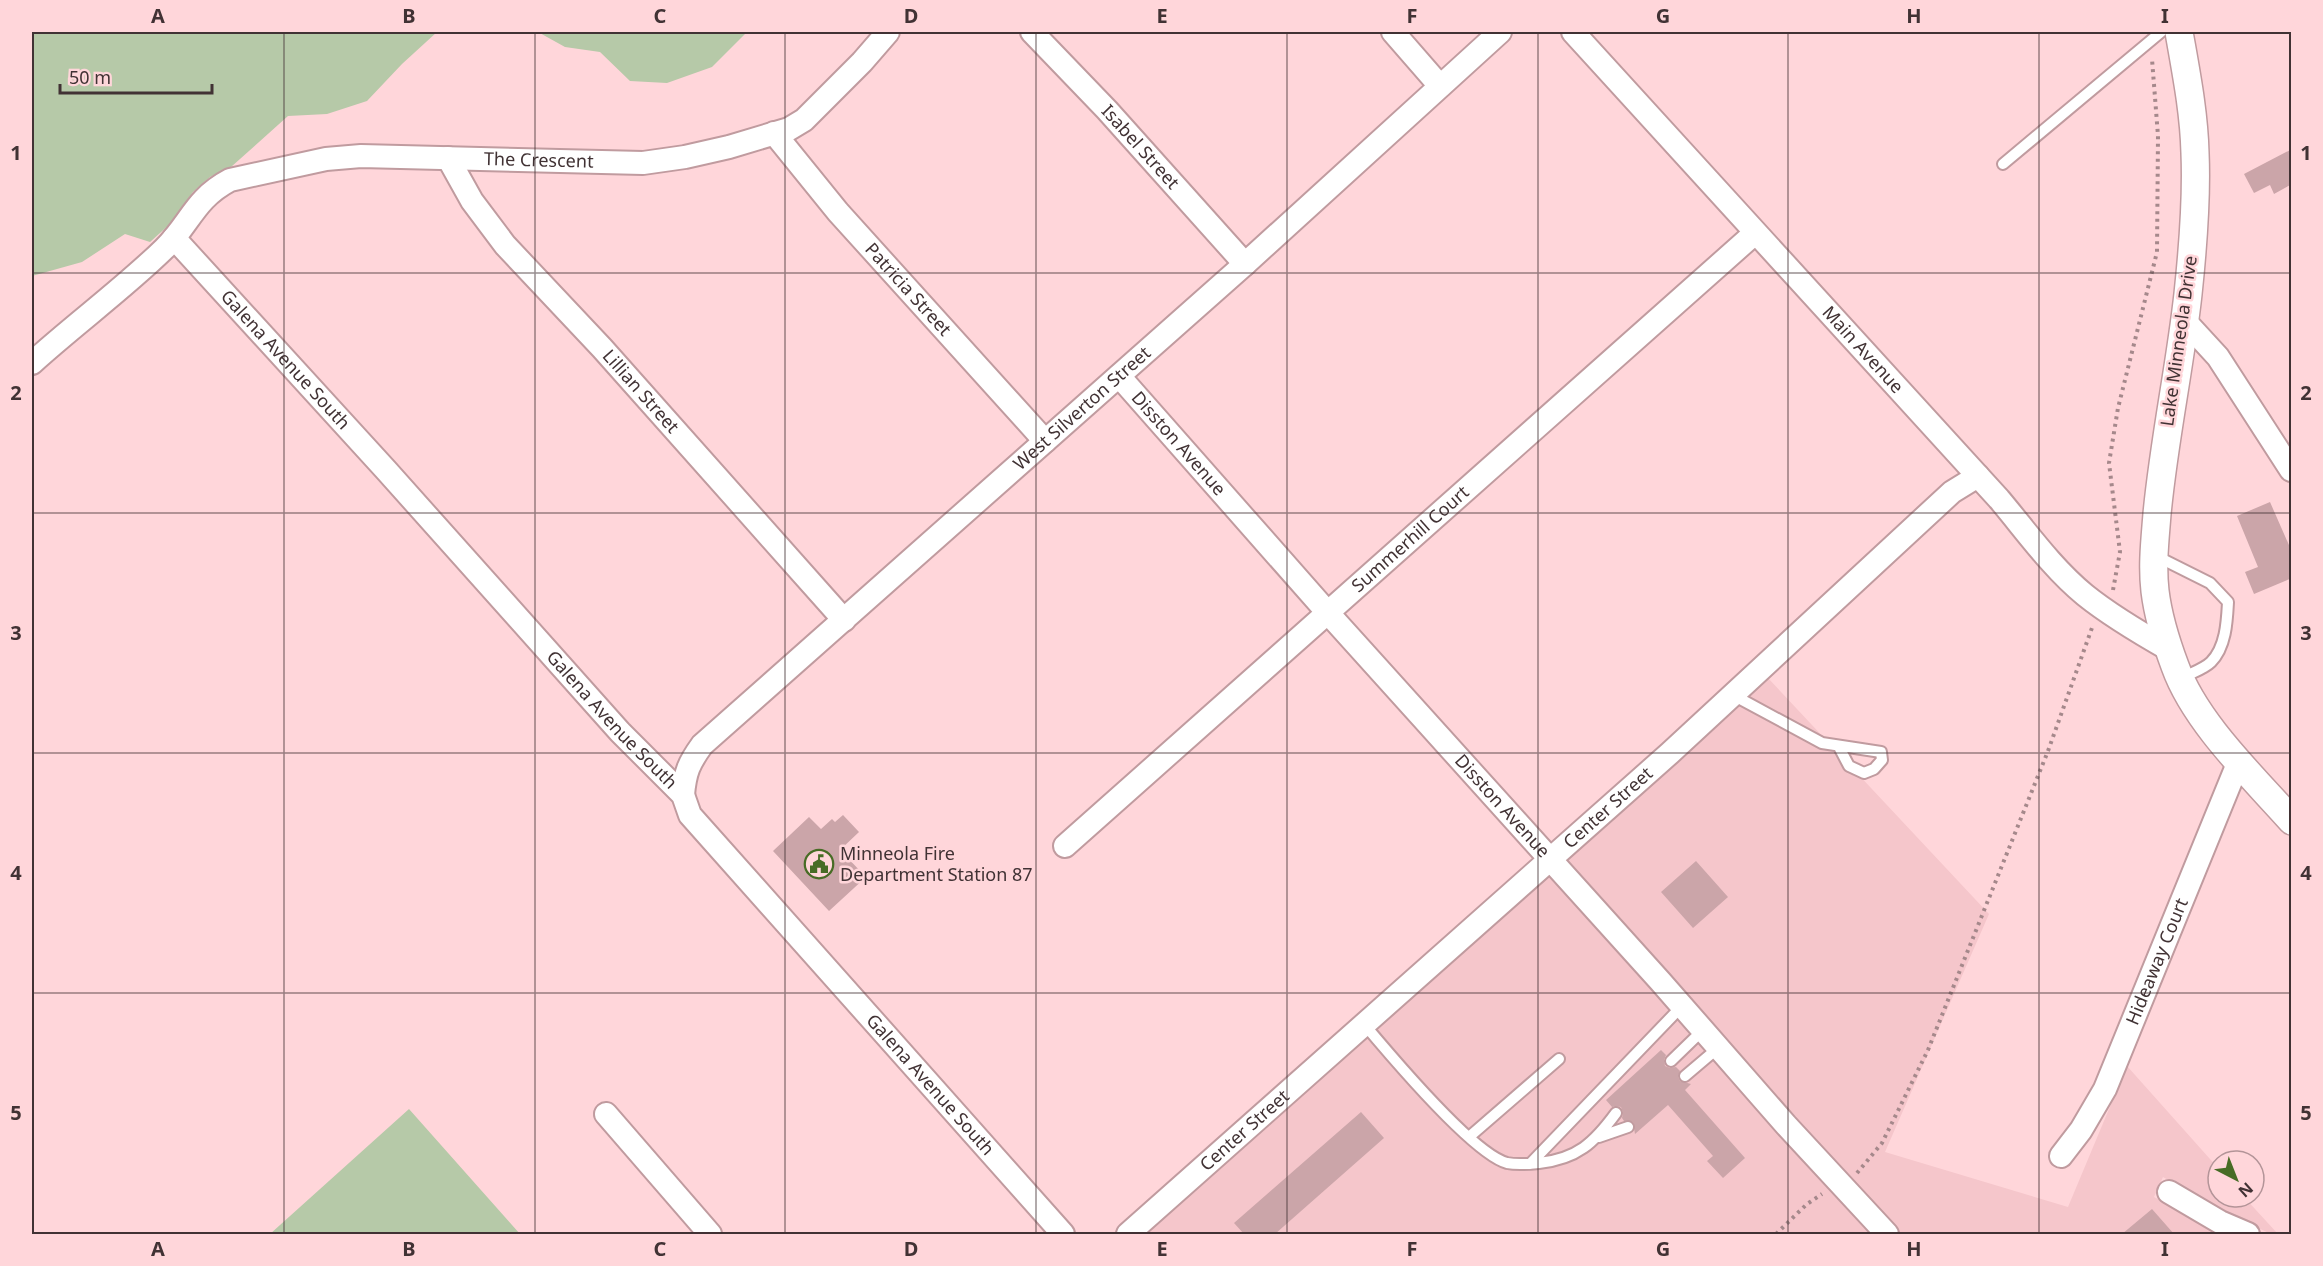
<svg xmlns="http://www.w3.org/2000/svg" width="2323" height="1266" font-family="'Noto Sans',sans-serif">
<rect width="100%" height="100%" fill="#ffd6da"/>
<path fill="#f5c6cb" d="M1768,678l221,236 -104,238 183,55 59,-141 91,102v29h26l34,37h-7l-47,-22 -61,-35 -9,20 68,37h-322l-106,-116 -228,-258z
M1550,874l323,360h-728l356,-318z"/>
<path fill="#b6c9a8" d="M32,32h405l-35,32 -35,37 -40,13 -39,2 -57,51 -21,10 -17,15 -23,32 -20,18 -25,-8 -43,28 -50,14z
M538,32h209l-35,35 -45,16 -37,-2 -30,-29 -35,-5z
M409,1109l111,125h-250z"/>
<path fill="#cba5a9" d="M2292,149v35l-18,10 -4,-9 -16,8 -10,-19z
M2270,502l22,50v26l-38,16 -9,-22 13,-5 -21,-51z
M843,815l16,17 -19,18 26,27 -37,34 -56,-60 36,-34 12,12 11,-10 3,3z
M1696,861l32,36 -35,31 -32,-36z
M1661,1050l5,5 -2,5 1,6 5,2 6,-1 4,4 -2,6 2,4 11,3 -6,6 60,68 -22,20 -16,-17 6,-5 -45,-51 -33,29 -2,-12 -9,-1 -2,-3 1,-5 -2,-6 -5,-1 -4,1 -6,-7z
M1361,1112l23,26 -109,96h-31l-10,-11z
M2152,1209l22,25h-52z"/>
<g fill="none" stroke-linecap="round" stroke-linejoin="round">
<g stroke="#c09b9f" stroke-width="14">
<path id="service" d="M2003,164l158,-132
M2154,555l56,28 18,19c-1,19 -2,45 -17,60 -7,7 -20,11 -29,16
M1733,695l89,48 59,9 1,8 -8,9 -10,4 -15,-7 -10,-19
M1364,1024c26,31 109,130 143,139 10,2 22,1 32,0 38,-4 55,-20 77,-50
M1671,1061l32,-31
M1685,1076l33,-28
M1469,1137l90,-78
M1599,1137l29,-10
M1530,1164l152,-158"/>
</g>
<g stroke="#c09b9f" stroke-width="26">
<g id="minor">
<path id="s1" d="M1032,32l75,78 138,154"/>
<path d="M1393,32l47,54"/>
<path id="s2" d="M1573,32l426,467c27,32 53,69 86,96 26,21 55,38 85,55"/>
<path id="s3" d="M774,133l64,79 207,229"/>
<path id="s4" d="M448,158l24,43 33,44 97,103 242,272"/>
<path id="s5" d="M174,238l212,232 234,262 63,63 7,20 373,419"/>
<path d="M2184,320l34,37 73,113"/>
<path id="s6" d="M32,363c43,-39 91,-74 132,-114 26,-25 30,-50 66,-69l96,-21 35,-3 282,7 42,-6 44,-10 60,-18 15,-9 58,-58 26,-30"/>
<path id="s7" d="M1119,376l209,237 332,368 126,144 101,109"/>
<path id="s8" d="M683,795c2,-23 6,-32 19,-50l543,-481 255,-232"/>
<path id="s9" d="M1065,846l690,-613"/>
<path d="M606,1114l104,120"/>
<path id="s10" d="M2061,1156l20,-26 24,-41 134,-328"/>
<path d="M2169,1192l51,30 28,12"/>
<path id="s11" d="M1128,1234l542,-481 282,-261 26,-16"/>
</g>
</g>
<g stroke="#c09b9f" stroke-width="30">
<path id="tertiary" d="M2179,32c7,40 15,80 16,121 2,47 -2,94 -7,141 -8,73 -24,146 -31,220 -2,26 -5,51 -2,77 3,25 11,51 20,75 20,56 77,110 117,155"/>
</g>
<path stroke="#a5888b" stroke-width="4" stroke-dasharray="3 4.5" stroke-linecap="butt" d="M2113,590l7,-38 -11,-89 9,-55 39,-156 1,-116 -6,-77
M1857,1173l25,-30 46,-93 120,-299 45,-126
M1776,1234l31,-30 15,-10"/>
<use href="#service" stroke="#fff" stroke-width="10"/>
<use href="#minor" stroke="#fff" stroke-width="22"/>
<use href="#tertiary" stroke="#fff" stroke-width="27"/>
</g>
<path fill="none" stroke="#413234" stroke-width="1.5" stroke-opacity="0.55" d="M284,32v1202M535,32v1202M785,32v1202M1036,32v1202M1287,32v1202M1538,32v1202M1788,32v1202M2039,32v1202M32,273h2260M32,513h2260M32,753h2260M32,993h2260"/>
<defs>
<g id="civic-ring" transform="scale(1.5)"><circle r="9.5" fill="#ffd6da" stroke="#476c25" stroke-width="1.5"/><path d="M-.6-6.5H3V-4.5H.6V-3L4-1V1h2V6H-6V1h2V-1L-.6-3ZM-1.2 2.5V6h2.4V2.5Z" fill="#476c25"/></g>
</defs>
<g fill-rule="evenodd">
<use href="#civic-ring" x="819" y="864"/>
</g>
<g text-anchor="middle" stroke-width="5" stroke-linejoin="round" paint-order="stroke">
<g font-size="18" fill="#413234" stroke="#ffd6da">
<text dy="6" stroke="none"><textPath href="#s1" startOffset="158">Isabel Street</textPath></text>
<text dy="6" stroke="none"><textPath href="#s6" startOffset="582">The Crescent</textPath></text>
<text dy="6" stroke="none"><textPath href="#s3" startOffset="206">Patricia Street</textPath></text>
<text transform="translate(2179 341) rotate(-82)" y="6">Lake Minneola Drive</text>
<text dy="6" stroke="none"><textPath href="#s2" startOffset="430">Main Avenue</textPath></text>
<text dy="6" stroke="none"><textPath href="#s5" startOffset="165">Galena Avenue South</textPath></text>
<text dy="6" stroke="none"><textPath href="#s4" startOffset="304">Lillian Street</textPath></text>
<text dy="6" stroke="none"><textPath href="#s8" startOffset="562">West Silverton Street</textPath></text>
<text dy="6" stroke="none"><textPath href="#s7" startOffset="90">Disston Avenue</textPath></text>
<text dy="6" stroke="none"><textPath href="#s9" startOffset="462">Summerhill Court</textPath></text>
<text dy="6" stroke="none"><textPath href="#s5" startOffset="651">Galena Avenue South</textPath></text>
<text dy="6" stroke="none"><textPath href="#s7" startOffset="576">Disston Avenue</textPath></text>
<text dy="6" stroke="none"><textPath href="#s11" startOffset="642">Center Street</textPath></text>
<text dy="6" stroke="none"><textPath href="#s10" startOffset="218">Hideaway Court</textPath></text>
<text dy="6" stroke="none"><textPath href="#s5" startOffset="1137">Galena Avenue South</textPath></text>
<text dy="6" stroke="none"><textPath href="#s11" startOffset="156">Center Street</textPath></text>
</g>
<g font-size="18" fill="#413234" stroke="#ffd6da" text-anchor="start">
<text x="840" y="860">Minneola Fire<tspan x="840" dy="21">Department Station 87</tspan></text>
</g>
</g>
<rect width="2323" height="1266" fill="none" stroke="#ffd6da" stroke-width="66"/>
<g transform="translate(2236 1179) rotate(138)"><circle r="28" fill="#ffd6da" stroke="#b39498" stroke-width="1.5"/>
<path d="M0-4.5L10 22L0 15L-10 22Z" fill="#476c25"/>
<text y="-9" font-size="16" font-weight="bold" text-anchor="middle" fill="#413234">N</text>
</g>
<path d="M60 84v9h152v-9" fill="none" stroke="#413234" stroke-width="3"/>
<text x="69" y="84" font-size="18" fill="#413234" stroke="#ffd6da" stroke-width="4.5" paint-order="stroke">50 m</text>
<rect x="33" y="33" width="2257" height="1200" fill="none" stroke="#413234" stroke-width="2"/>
<g font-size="20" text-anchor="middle" font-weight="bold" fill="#413234">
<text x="158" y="23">A</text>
<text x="409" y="23">B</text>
<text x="660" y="23">C</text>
<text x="911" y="23">D</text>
<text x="1162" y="23">E</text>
<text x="1412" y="23">F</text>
<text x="1663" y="23">G</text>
<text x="1914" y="23">H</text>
<text x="2165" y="23">I</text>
<text x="16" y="160">1</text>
<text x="2306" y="160">1</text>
<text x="16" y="400">2</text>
<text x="2306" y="400">2</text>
<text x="16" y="640">3</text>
<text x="2306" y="640">3</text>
<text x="16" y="880">4</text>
<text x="2306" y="880">4</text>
<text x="16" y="1120">5</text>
<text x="2306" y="1120">5</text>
<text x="158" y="1256">A</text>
<text x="409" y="1256">B</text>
<text x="660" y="1256">C</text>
<text x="911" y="1256">D</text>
<text x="1162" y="1256">E</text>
<text x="1412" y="1256">F</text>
<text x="1663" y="1256">G</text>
<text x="1914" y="1256">H</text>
<text x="2165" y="1256">I</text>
</g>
</svg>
